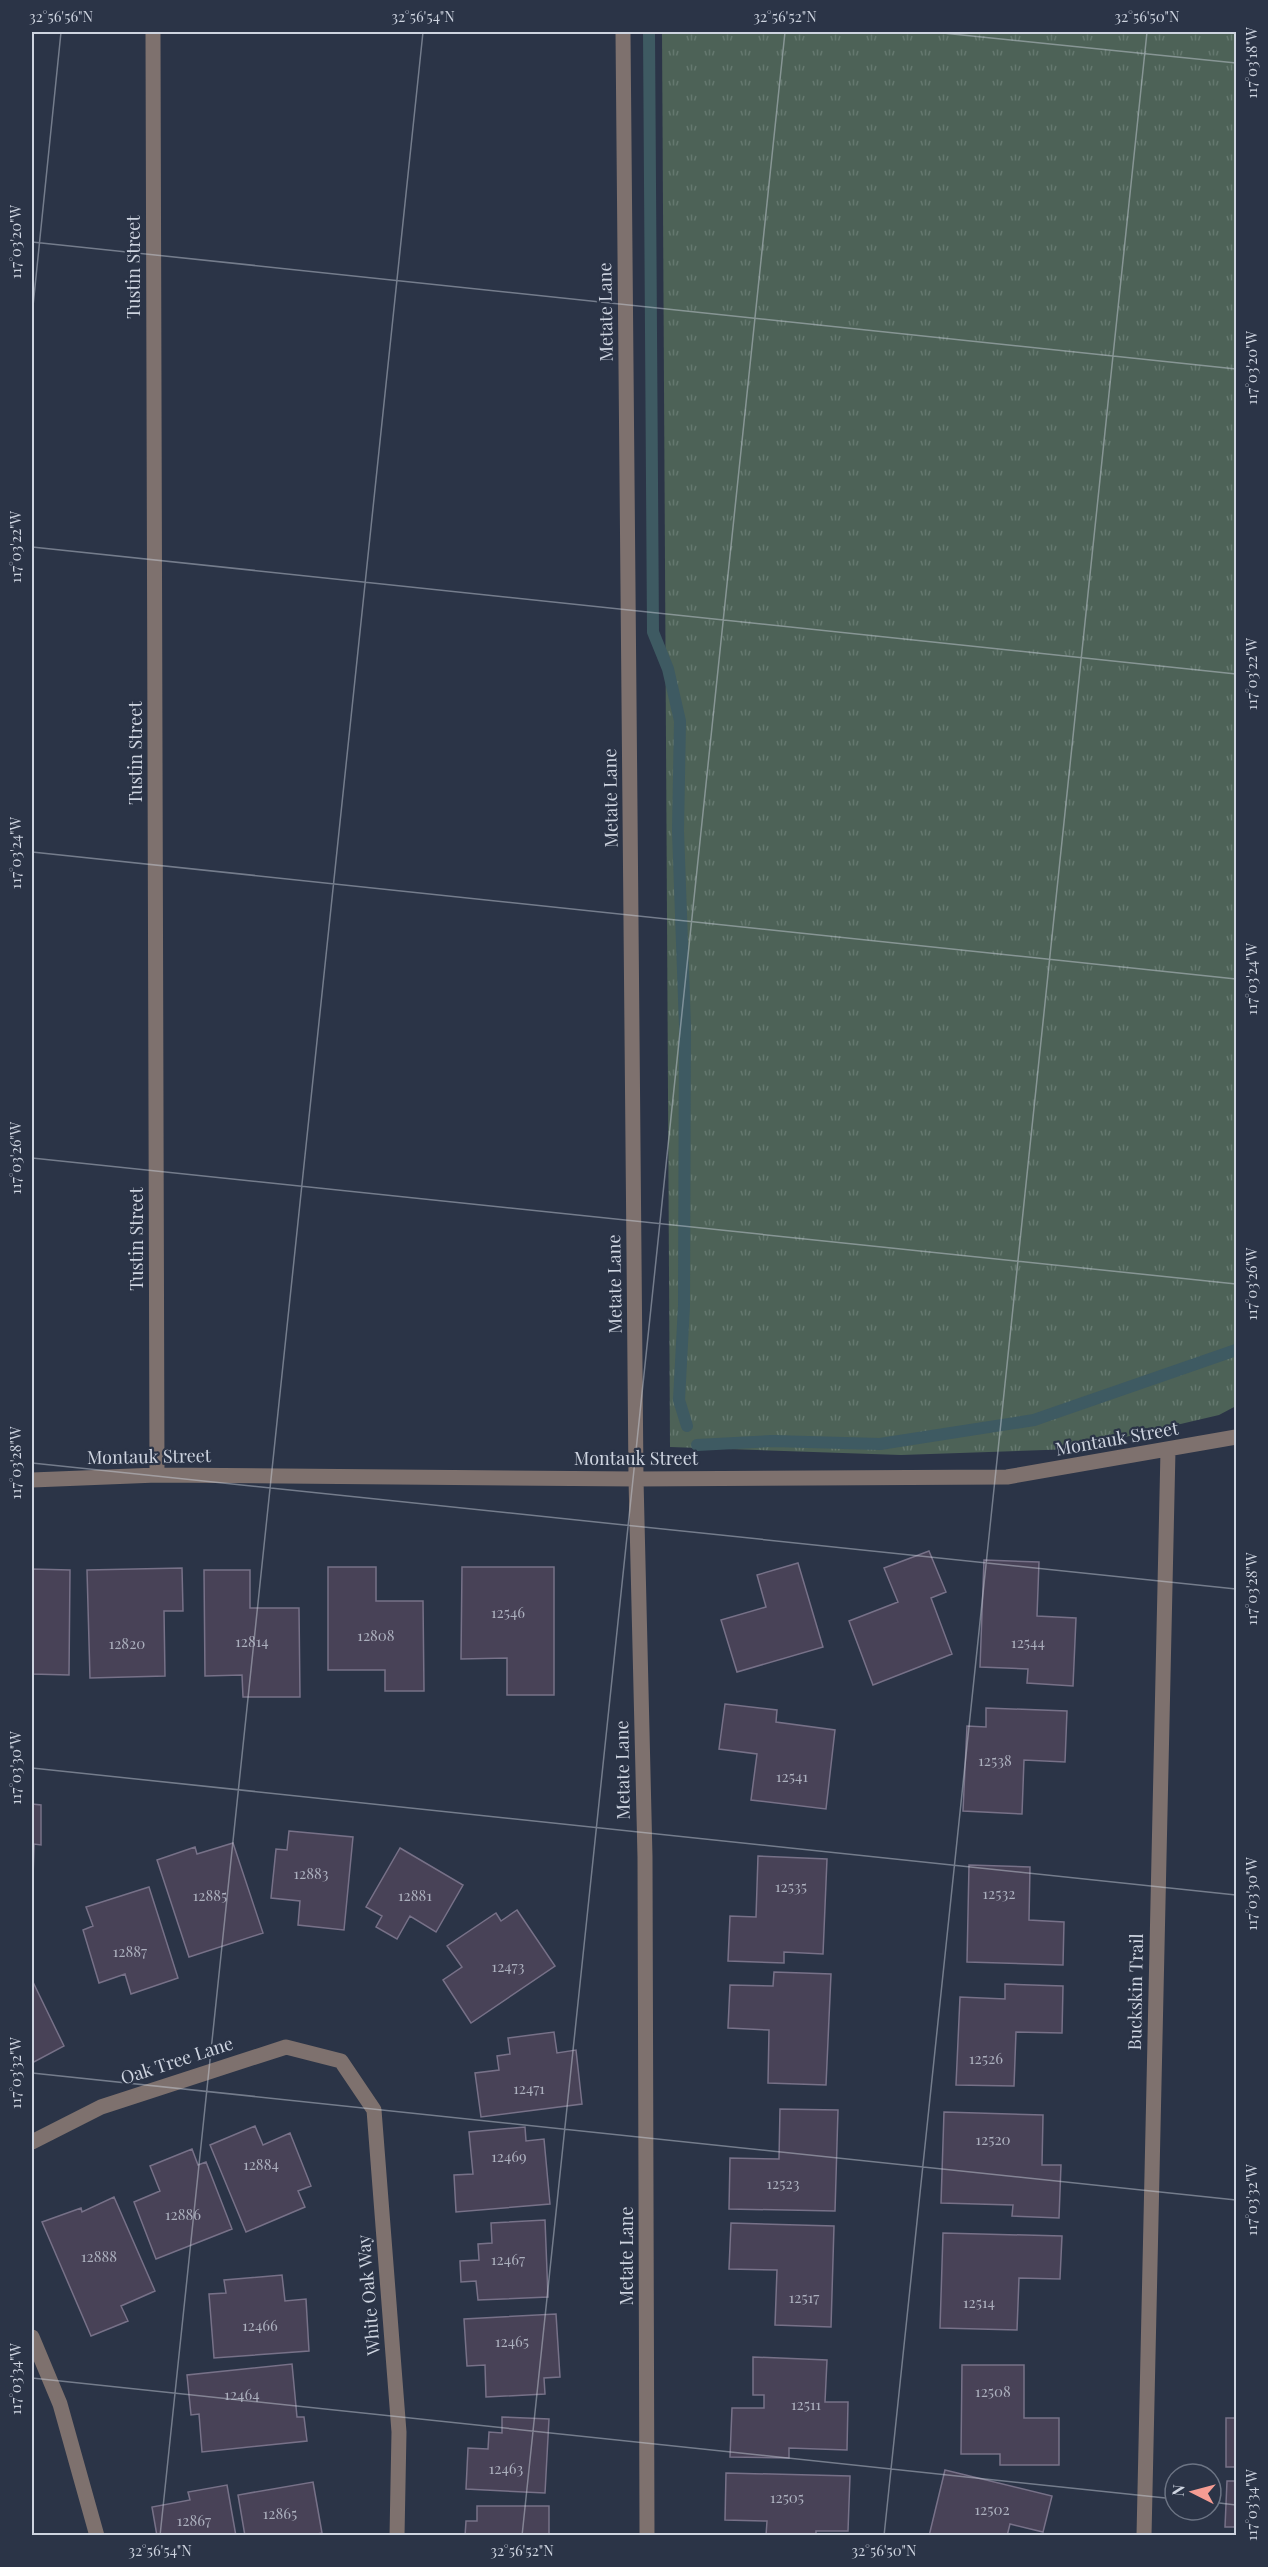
<svg xmlns="http://www.w3.org/2000/svg" width="1268" height="2567" font-family="'Playfair Display',serif">
<defs>
<pattern id="grass-tufts" width="24" height="20" patternUnits="userSpaceOnUse" patternTransform="scale(1.5)"><rect width="24" height="20" fill="#4d6257"/><path d="M3 7l-1-3M5 7V3M7 7l1-3M15 17l-1-3M17 17v-4M19 17l1-3" fill="none" stroke="#65786f"/></pattern>
</defs>
<rect width="100%" height="100%" fill="#2b3447"/>
<path fill="url(#grass-tufts)" d="M662,32h574v1374l-17,9 -145,34 -173,6 -231,-8z"/>
<g fill="none" stroke-linecap="round" stroke-linejoin="round">
<path stroke="#3e5a62" stroke-width="12" d="M649,32l4,600 15,37 12,52 -2,110 7,195 -1,280 -5,94 8,26
M697,1445l75,-4 108,3 154,-24 202,-70"/>
</g>
<path fill="#484257" stroke="#777188" stroke-width="1.5" d="M929,1551l17,41 -15,6 21,56 -79,31 -24,-64 49,-19 -14,-34z
M984,1560l55,2 -2,54 39,2 -3,68 -46,-3 1,-14 -48,-2z
M798,1563l25,84 -86,25 -16,-52 45,-13 -9,-32z
M328,1567h48v34h47l1,90h-39v-21h-57z
M462,1567h92v128h-47v-37l-46,1z
M182,1568l1,43h-19l1,65 -75,2 -3,-108z
M32,1569l38,1 -1,105 -37,-1z
M204,1570h46v38h49l1,89h-57l-1,-22 -37,1z
M725,1704l52,6 -1,12 59,8 -9,79 -75,-9 6,-46 -38,-5z
M986,1708l81,3 -2,51 -41,-2 -2,54 -59,-3 4,-85 19,1z
M32,1804l9,1v40l-7,-1 -1,35z
M289,1831l64,6 -9,93 -46,-5 2,-24 -29,-3 5,-49 11,1z
M233,1843l30,90 -74,24 -32,-97 38,-13 2,7z
M400,1848l63,37 -27,47 -26,-16 -13,23 -21,-12 6,-11 -16,-9z
M758,1856l69,3 -4,95 -39,-2v11l-56,-2 2,-45 26,1z
M969,1865l61,2 -1,53 35,2 -1,43 -96,-3z
M149,1887l29,91 -47,16 -6,-20 -26,9 -16,-53 10,-4 -7,-19z
M517,1910l38,56 -84,57 -28,-43 19,-13 -15,-21 49,-33 5,8z
M774,1972l57,2 -5,111 -58,-2 1,-53 -41,-2 2,-43 43,1z
M32,1980l32,66 -32,17z
M1005,1984l58,2 -1,47 -46,-1 -2,54 -58,-1 4,-88 45,2z
M554,2032l3,21 19,-3 6,54 -101,13 -6,-44 24,-3 -2,-14 13,-2 -2,-16z
M780,2109l58,1 -3,101 -106,-2 1,-51 49,1z
M944,2112l99,3 -1,50h19l-2,53 -47,-2 1,-11 -72,-2z
M255,2126l8,19 27,-12 21,53 -13,5 7,16 -59,25 -36,-87z
M525,2127l1,14 18,-2 6,65 -94,8 -2,-37 19,-1 -4,-42z
M192,2149l6,16 8,-3 26,67 -76,30 -22,-57 26,-11 -10,-25z
M114,2197l41,94 -34,15 7,15 -37,15 -49,-114 39,-14 1,4z
M545,2220l3,77 -70,3 -2,-19 -15,1 -1,-21 19,-1 -1,-16 14,-1 -1,-20z
M731,2223l103,3 -3,101 -56,-2 2,-55 -48,-1z
M943,2233l119,3 -2,43 -41,-1 -2,52 -77,-2z
M282,2275l3,26 21,-2 3,52 -95,7 -5,-64 17,-1 -2,-13z
M556,2314l4,63 -16,1 1,16 -59,3 -1,-32 -18,1 -3,-47z
M753,2357l74,3 -2,42h23l-1,48 -58,-2v10l-59,-1 2,-49h32v-13h-11z
M292,2364l5,53h7l3,24 -105,11 -3,-38 -8,1 -4,-40z
M962,2365h62v53h35v47h-59v-11h-39z
M502,2417l47,2 -4,74 -79,-4 2,-41 20,1 1,-17 13,1z
M1226,2418h10v49h-10z
M945,2470l107,26 -9,36 -33,-8 -3,12h-78z
M726,2473l124,3 -2,55h-32v5h-50l1,-15 -42,-1z
M1227,2481h9v46h-11z
M313,2482l9,51 -14,3h-63l-7,-41z
M227,2485l9,51h-79l-5,-29 38,-7 -2,-8z
M477,2506h72v30h-84l1,-15h11z"/>
<g fill="none" stroke-linecap="round" stroke-linejoin="round">
<path stroke="#7e716e" stroke-width="15" d="M153,32l4,1443
M623,32l13,1447 9,378 2,679
M32,1480l125,-5 479,4 371,-2 229,-40
M32,2142l69,-35 185,-60 55,14 33,49 25,322 -2,104
M32,2337l28,67 37,132
M1144,2536l24,-1086"/>
</g>
<path fill="none" stroke="#ced4e0" stroke-width="1.5" stroke-opacity="0.45" d="M933,32l303,31M32,242l1204,127M32,316l29,-284M32,547l1204,127M32,852l1204,127M32,1158l1204,126M32,1463l1204,126M32,1768l1204,127M32,2073l1204,127M32,2378l1143,121M1211,2502l25,3M160,2536l263,-2504M522,2536l263,-2504M884,2536l263,-2504"/>
<g text-anchor="middle" stroke-width="4.5" stroke-linejoin="round" paint-order="stroke">
<g font-size="15" fill="#acb0be">
<text x="508" y="1618">12546</text>
<text x="376" y="1641">12808</text>
<text x="252" y="1647">12814</text>
<text x="1028" y="1648">12544</text>
<text x="127" y="1649">12820</text>
<text x="995" y="1766">12538</text>
<text x="792" y="1782">12541</text>
<text x="311" y="1879">12883</text>
<text x="791" y="1892">12535</text>
<text x="999" y="1899">12532</text>
<text x="210" y="1901">12885</text>
<text x="415" y="1901">12881</text>
<text x="130" y="1957">12887</text>
<text x="508" y="1972">12473</text>
<text x="986" y="2064">12526</text>
<text x="529" y="2094">12471</text>
<text x="993" y="2145">12520</text>
<text x="509" y="2162">12469</text>
<text x="261" y="2170">12884</text>
<text x="783" y="2189">12523</text>
<text x="183" y="2220">12886</text>
<text x="99" y="2262">12888</text>
<text x="508" y="2265">12467</text>
<text x="804" y="2303">12517</text>
<text x="979" y="2308">12514</text>
<text x="260" y="2331">12466</text>
<text x="512" y="2347">12465</text>
<text x="993" y="2397">12508</text>
<text x="242" y="2400">12464</text>
<text x="806" y="2410">12511</text>
<text x="506" y="2474">12463</text>
<text x="787" y="2503">12505</text>
<text x="992" y="2515">12502</text>
<text x="280" y="2519">12865</text>
<text x="194" y="2526">12867</text>
</g>
<g font-size="18" fill="#ced4e0" stroke="#2b3447">
<text transform="translate(134 267) rotate(-90)" y="6">Tustin Street</text>
<text transform="translate(606 312) rotate(-91)" y="6">Metate Lane</text>
<text transform="translate(136 753) rotate(-90)" y="6">Tustin Street</text>
<text transform="translate(611 798) rotate(-91)" y="6">Metate Lane</text>
<text transform="translate(137 1239) rotate(-90)" y="6">Tustin Street</text>
<text transform="translate(615 1284) rotate(-91)" y="6">Metate Lane</text>
<text transform="translate(1117 1439) rotate(-10)" y="6">Montauk Street</text>
<text transform="translate(149 1457) rotate(-1)" y="6">Montauk Street</text>
<text x="636" y="1465">Montauk Street</text>
<text transform="translate(623 1770) rotate(-91)" y="6">Metate Lane</text>
<text transform="translate(1136 1992) rotate(-89)" y="6">Buckskin Trail</text>
<text transform="translate(177 2061) rotate(-18)" y="6">Oak Tree Lane</text>
<text transform="translate(627 2256) rotate(-90)" y="6">Metate Lane</text>
<text transform="translate(369 2295) rotate(-95)" y="6">White Oak Way</text>
</g>
</g>
<rect width="1268" height="2567" fill="none" stroke="#2b3447" stroke-width="66"/>
<g transform="translate(1193 2492) rotate(276)"><circle r="28" fill="#2b3447" stroke="#6c7484" stroke-width="1.5"/>
<path d="M0-4.5L10 22L0 15L-10 22Z" fill="#f59c93"/>
<text y="-9" font-size="16" font-weight="bold" text-anchor="middle" fill="#ced4e0">N</text>
</g>
<rect x="33" y="33" width="1202" height="2501" fill="none" stroke="#ced4e0" stroke-width="2"/>
<g font-size="15" text-anchor="middle" fill="#ced4e0">
<text x="61" y="22">32°56'56"N</text>
<text x="423" y="22">32°56'54"N</text>
<text x="785" y="22">32°56'52"N</text>
<text x="1147" y="22">32°56'50"N</text>
<text transform="translate(1252 63) rotate(-90)" y="5">117°03'18"W</text>
<text transform="translate(16 242) rotate(-90)" y="5">117°03'20"W</text>
<text transform="translate(1252 368) rotate(-90)" y="5">117°03'20"W</text>
<text transform="translate(16 547) rotate(-90)" y="5">117°03'22"W</text>
<text transform="translate(1252 674) rotate(-90)" y="5">117°03'22"W</text>
<text transform="translate(16 853) rotate(-90)" y="5">117°03'24"W</text>
<text transform="translate(1252 979) rotate(-90)" y="5">117°03'24"W</text>
<text transform="translate(16 1158) rotate(-90)" y="5">117°03'26"W</text>
<text transform="translate(1252 1284) rotate(-90)" y="5">117°03'26"W</text>
<text transform="translate(16 1463) rotate(-90)" y="5">117°03'28"W</text>
<text transform="translate(1252 1589) rotate(-90)" y="5">117°03'28"W</text>
<text transform="translate(16 1768) rotate(-90)" y="5">117°03'30"W</text>
<text transform="translate(1252 1894) rotate(-90)" y="5">117°03'30"W</text>
<text transform="translate(16 2073) rotate(-90)" y="5">117°03'32"W</text>
<text transform="translate(1252 2200) rotate(-90)" y="5">117°03'32"W</text>
<text transform="translate(16 2379) rotate(-90)" y="5">117°03'34"W</text>
<text transform="translate(1252 2505) rotate(-90)" y="5">117°03'34"W</text>
<text x="160" y="2556">32°56'54"N</text>
<text x="522" y="2556">32°56'52"N</text>
<text x="884" y="2556">32°56'50"N</text>
</g>
</svg>
